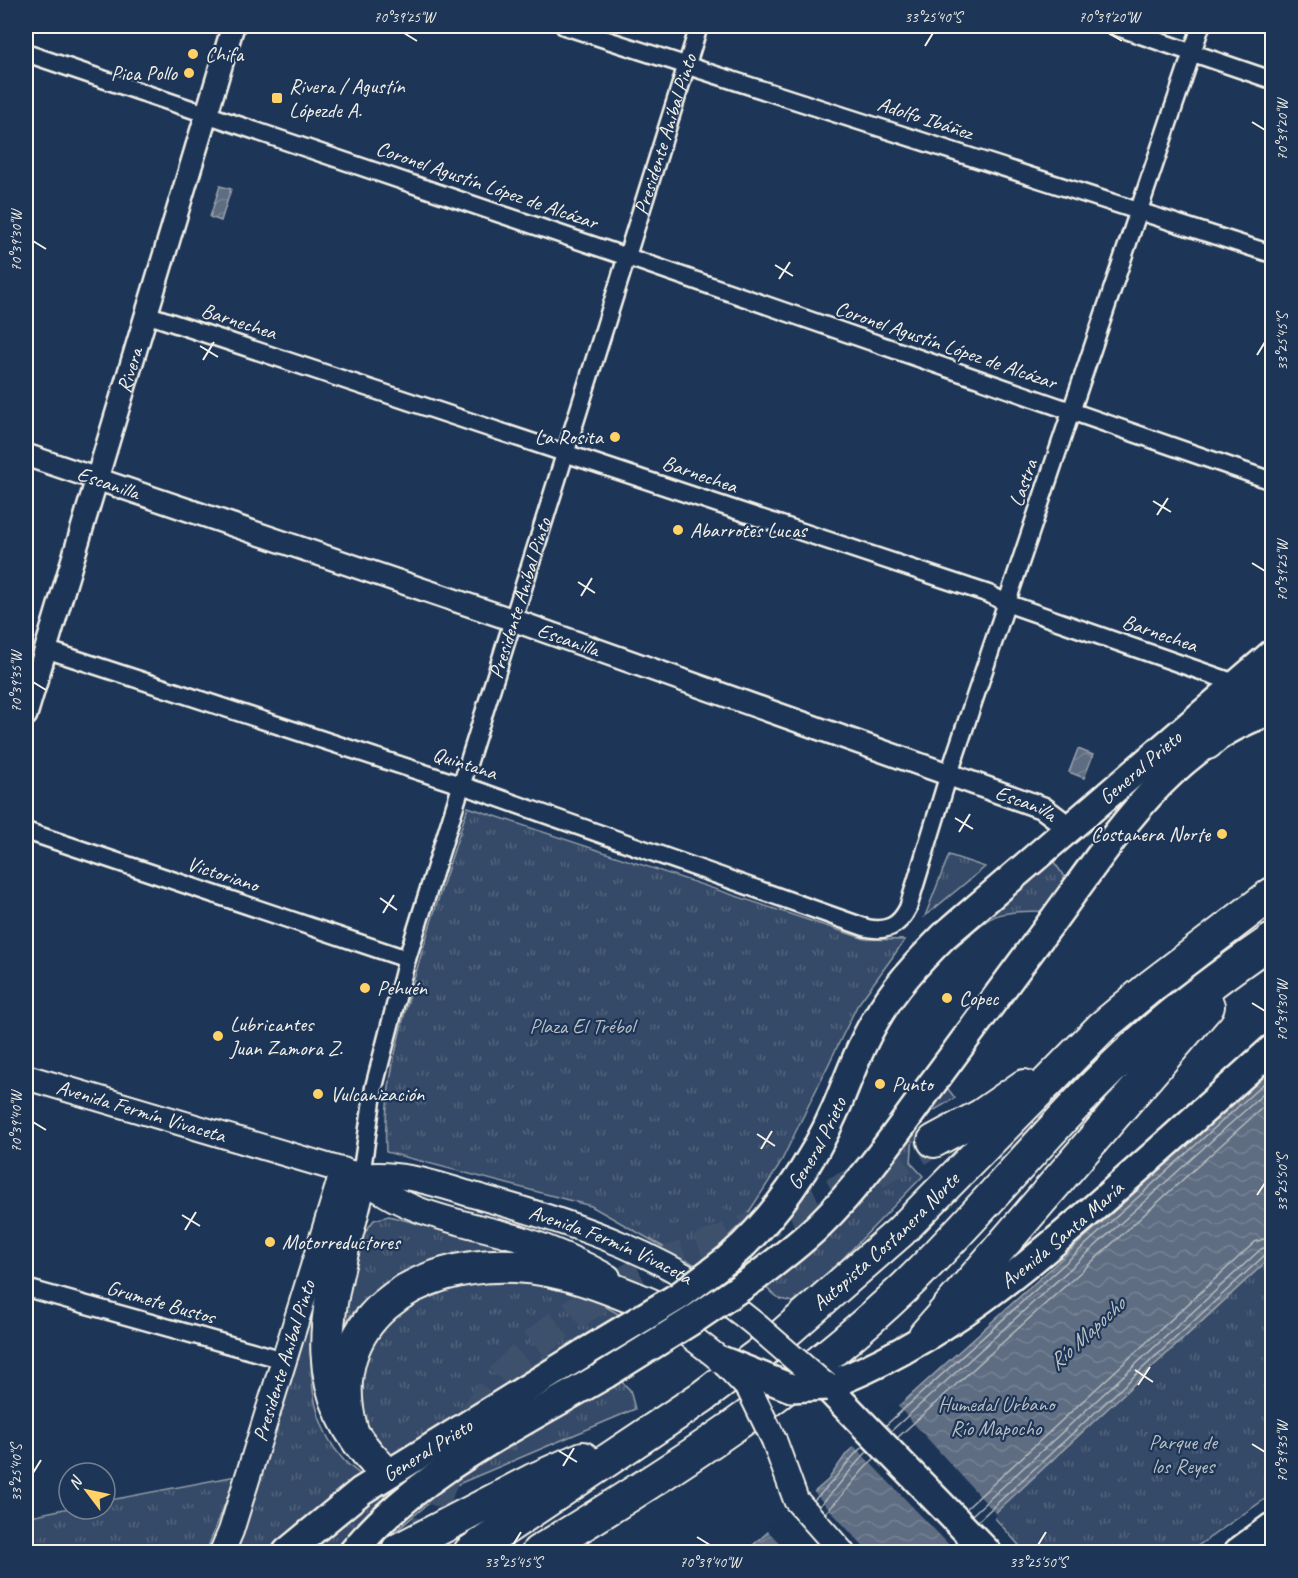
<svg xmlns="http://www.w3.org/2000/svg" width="1298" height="1578" font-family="Caveat,sans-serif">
<defs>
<pattern id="grass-tufts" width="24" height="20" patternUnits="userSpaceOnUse" patternTransform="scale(1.5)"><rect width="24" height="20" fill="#354a67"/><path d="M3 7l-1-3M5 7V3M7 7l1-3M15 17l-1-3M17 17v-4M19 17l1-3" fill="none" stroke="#53657d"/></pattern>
<pattern id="water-waves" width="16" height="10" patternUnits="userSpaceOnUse" patternTransform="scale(1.5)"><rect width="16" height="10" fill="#5e6d82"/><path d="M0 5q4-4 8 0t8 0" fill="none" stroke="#768294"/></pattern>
</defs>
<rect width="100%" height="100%" fill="#1d3557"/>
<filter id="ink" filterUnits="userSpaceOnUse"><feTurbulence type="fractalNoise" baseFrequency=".0167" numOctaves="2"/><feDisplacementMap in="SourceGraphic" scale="12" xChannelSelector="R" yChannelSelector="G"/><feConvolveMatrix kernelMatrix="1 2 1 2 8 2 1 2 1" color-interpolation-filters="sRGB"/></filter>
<g filter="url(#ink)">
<path fill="url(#grass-tufts)" stroke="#949ea8" stroke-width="1.5" d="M468,807l397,132 40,1 -48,66 -78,160 -38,58 -44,42 -106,-60 -205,-54c-3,-57 10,-107 25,-162 17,-61 37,-122 57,-183z
M949,855l36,12 -60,49z
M1051,858l13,18v6l-17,26 -6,3c-51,1 -49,3 -85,37h-6z
M945,1085l10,13 -24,14 -18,23 -2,28 12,13 -102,105 -28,21 -13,-3 -15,-12c25,-21 51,-38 74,-62 40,-43 72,-93 106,-140z
M345,1200c-20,78 -63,187 -3,258 6,8 16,14 24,21l-92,73h-45z
M389,1216l142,38 -128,21 -30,19 -18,16 -18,24 26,-99 11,-15z
M1272,1256v238l-83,58h-110l-6,-7 -12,7h-36l-32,-36 -41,36h-206l423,-200z
M520,1275l69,22 33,19 -235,150 -26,-31 -4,-85 67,-59z
M577,1373h7l-243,179h-35l52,-44z
M620,1380l10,10 5,19 -179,76 -14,7 -53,45 4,8 -4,7h-20c68,-75 165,-121 251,-172z
M236,1476l-30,76h-180v-35l43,-9 36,1v-8z"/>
<path fill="url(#water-waves)" stroke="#9aa2ab" stroke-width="1.5" d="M220,186l11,3 -10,32 -11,-4z
M1078,749l15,6 -9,23 -15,-6z
M1272,1068v188l-279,259 -42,37h-206l83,-72 19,-27z"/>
<path fill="#1d3557" d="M896,1404l101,111 -41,37 -104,-108z
M812,1490l56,62h-80l-21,-22z"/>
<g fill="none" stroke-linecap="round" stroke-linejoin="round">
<path stroke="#b8bcbf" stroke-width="1.5" d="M885,1426l387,-350
M891,1431l381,-345
M897,1438l375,-339
M814,1500c19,-16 31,-37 49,-54
M819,1506c19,-17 31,-38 49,-55
M966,1509l289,-267 17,-6
M825,1513c19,-17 31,-38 50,-55
M972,1515l289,-266 11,-4
M978,1521l288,-267 6,-2"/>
<path stroke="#3d516d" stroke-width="32" stroke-dasharray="32 16" stroke-linecap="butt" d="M422,1552c24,-132 101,-218 218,-278 18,-9 37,-15 55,-22 43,-18 87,-36 130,-55 38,-16 73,-36 109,-56"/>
<g stroke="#f4f1e8" stroke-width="21">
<g id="minor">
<path d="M564,26l708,228"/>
<path d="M1114,26l158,54"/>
<path d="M26,53l619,210 627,218"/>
<path d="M146,314l843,280 17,9 232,81"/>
<path d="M45,649l434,142 388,137c20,4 32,-2 41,-20l41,-134 252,-748"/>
<path d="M26,831l381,128"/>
<path id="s1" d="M361,1176l13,-89 33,-128 292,-933"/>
<path d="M26,1288l258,72"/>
</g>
</g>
<g stroke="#f4f1e8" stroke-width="26">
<g id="tertiary">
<path id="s2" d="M26,455l487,165 530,188 16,12 6,13"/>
<path id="s3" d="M26,715l207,-689"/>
</g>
</g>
<g stroke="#f4f1e8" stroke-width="28">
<g id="secondary">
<path id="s4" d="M26,1077l335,99c43,39 104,46 158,62 31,10 61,23 89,39"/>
<path id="s5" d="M361,1176c39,-5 75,8 112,19 105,29 199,60 284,131"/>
<path d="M666,1317l55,43"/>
<path d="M774,1440l22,60 46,52"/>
<path id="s6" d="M222,1552l9,-21 112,-361"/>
</g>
</g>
<g stroke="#f4f1e8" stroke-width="32">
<g id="primary">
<path id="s7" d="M728,1259c46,-40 84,-95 108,-151 13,-30 22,-59 39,-87 18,-32 43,-59 69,-85l328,-282"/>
<path d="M756,1277c22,-17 44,-33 63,-52 43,-42 78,-93 113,-141 40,-54 79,-107 119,-161 60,-81 120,-180 221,-212"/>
<path id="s8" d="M287,1552l74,-61 223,-138"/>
<path d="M353,1552c62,-78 168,-128 253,-178"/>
<path id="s9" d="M987,1552l-161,-166c110,-40 208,-124 294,-201 51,-45 102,-91 152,-136"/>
<path d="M1238,1552l34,-25"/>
</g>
</g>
<g stroke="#f4f1e8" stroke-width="36">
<g id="motorway">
<path d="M1207,743l65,-58"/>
<path d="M934,1141l48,-26 42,-29"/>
<path d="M361,1176c-23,107 -72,201 20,292"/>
<path d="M925,1335l283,-329"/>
<path d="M351,1428c-29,-108 66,-167 164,-162 47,2 93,21 136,39"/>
<path d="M398,1550l135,-70 50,-22"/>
<path id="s10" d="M470,1552l232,-155 68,-51 130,-114 202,-205 49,-41 121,-92"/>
<path d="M538,1552c129,-78 257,-160 367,-265 82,-79 152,-171 237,-247 41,-37 85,-69 130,-100"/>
</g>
</g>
<use href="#minor" stroke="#1d3557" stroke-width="16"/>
<use href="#tertiary" stroke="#1d3557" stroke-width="21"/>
<use href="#secondary" stroke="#1d3557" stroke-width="24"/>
<use href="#primary" stroke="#1d3557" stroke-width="27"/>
<use href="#motorway" stroke="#1d3557" stroke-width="32"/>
<g stroke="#f4f1e8" stroke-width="28" stroke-linecap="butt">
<path id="secondary-bridge" d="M757,1326l69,60
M723,1362l26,27 25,51"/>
</g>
<g stroke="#f4f1e8" stroke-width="32" stroke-linecap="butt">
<path id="primary-bridge" d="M584,1353l95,-57 49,-37
M721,1360l70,28 35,-2
M606,1374l90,-56 60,-41"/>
</g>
<use href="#secondary-bridge" stroke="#1d3557" stroke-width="24"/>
<use href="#primary-bridge" stroke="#1d3557" stroke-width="27"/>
</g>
</g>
<path fill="none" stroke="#f4f1e8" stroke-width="2" d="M404,33l13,8M1109,33l13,8M925,46l8,-13M1252,122l13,8M33,241l13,8M775,265l18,11M779,279l11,-17M200,346l18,11M1257,355l8,-13M203,360l11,-18M1153,501l18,11M1157,515l11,-17M1252,563l13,8M578,582l17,11M581,596l11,-18M33,682l13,8M955,818l18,11M959,832l11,-18M380,898l17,12M383,913l11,-18M1252,1003l13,8M33,1122l13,8M757,1134l18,12M761,1149l11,-18M1257,1195l8,-12M182,1215l18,11M185,1230l11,-18M1135,1370l18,12M1138,1385l12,-18M1252,1444l13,8M559,1451l18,11M563,1466l11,-18M33,1473l8,-13M697,1537l13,8M513,1545l8,-13M1038,1545l8,-13"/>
<g fill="#ffd166" stroke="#1d3557" stroke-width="2">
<circle cx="193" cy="54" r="6"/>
<circle cx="189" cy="73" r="6"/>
<rect x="271" y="92" width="12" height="12" rx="3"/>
<circle cx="615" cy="437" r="6"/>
<circle cx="678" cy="530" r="6"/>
<circle cx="1222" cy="834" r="6"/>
<circle cx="365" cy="988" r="6"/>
<circle cx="947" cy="998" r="6"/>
<circle cx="218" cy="1036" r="6"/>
<circle cx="880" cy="1084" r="6"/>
<circle cx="318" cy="1094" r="6"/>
<circle cx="270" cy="1242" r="6"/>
</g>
<g text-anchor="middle" stroke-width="4.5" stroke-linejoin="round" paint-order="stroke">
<g font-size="21" fill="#f4f1e8" stroke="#1d3557" text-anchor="start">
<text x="205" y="61">Chifa</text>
<text x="177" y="80" text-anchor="end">Pica Pollo</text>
<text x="289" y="93">Rivera / Agustín<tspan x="289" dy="24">Lópezde A.</tspan></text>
<text x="603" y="444" text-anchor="end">La Rosita</text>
<text x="690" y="537">Abarrotes Lucas</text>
<text x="1210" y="841" text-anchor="end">Costanera Norte</text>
<text x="377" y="995">Pehuén</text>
<text x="959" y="1005">Copec</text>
<text x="230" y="1031">Lubricantes<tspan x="230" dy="24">Juan Zamora Z.</tspan></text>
<text x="892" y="1091">Punto</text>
<text x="330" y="1101">Vulcanización</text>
<text x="282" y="1249">Motorreductores</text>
</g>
<g font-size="21" fill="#f4f1e8" stroke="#1d3557">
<text transform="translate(925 118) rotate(18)" y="7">Adolfo Ibáñez</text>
<text dy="7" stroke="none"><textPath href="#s1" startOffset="1086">Presidente Aníbal Pinto</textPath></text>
<text transform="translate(487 185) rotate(19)" y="7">Coronel Agustín López de Alcázar</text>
<text transform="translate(239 321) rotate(18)" y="7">Barnechea</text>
<text transform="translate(946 345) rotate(19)" y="7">Coronel Agustín López de Alcázar</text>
<text dy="7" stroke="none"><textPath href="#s3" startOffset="360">Rivera</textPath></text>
<text transform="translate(700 474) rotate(19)" y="7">Barnechea</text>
<text dy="7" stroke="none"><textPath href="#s2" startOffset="87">Escanilla</textPath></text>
<text transform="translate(1023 483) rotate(-71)" y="7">Lastra</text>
<text dy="7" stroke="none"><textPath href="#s1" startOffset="600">Presidente Aníbal Pinto</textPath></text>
<text transform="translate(1160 633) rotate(19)" y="7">Barnechea</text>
<text dy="7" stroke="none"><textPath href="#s2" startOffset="573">Escanilla</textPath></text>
<text transform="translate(465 763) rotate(18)" y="7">Quintana</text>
<text dy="7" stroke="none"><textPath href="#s7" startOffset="651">General Prieto</textPath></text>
<text dy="7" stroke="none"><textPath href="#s2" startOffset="1059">Escanilla</textPath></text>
<text transform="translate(223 874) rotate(18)" y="7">Victoriano</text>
<text dy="7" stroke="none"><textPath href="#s4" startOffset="120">Avenida Fermín Vivaceta</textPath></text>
<text dy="7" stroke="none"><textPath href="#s7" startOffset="147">General Prieto</textPath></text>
<text dy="7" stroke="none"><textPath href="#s9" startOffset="513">Avenida Santa María</textPath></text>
<text dy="7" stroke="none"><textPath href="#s10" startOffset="520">Autopista Costanera Norte</textPath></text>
<text dy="7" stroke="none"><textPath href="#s5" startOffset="261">Avenida Fermín Vivaceta</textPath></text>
<text transform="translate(161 1302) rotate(16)" y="7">Grumete Bustos</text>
<text dy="7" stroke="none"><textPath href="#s6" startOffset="201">Presidente Aníbal Pinto</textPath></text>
<text dy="7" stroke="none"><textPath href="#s8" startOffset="174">General Prieto</textPath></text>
</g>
<g font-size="21" fill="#bbbfc1" stroke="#1d3557">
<text x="582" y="1033">Plaza El Trébol</text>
<text x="996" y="1411">Humedal Urbano<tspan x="996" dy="24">Río Mapocho</tspan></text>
<text x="1183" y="1449">Parque de<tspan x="1183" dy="24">los Reyes</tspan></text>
</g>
<g font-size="22" font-style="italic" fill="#c0c3c4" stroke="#1d3557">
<text transform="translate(1086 1333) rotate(-43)" y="8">Río Mapocho</text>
</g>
</g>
<rect width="1298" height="1578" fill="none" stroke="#1d3557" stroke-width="66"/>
<g transform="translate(87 1491) rotate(302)"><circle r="28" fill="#1d3557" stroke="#738091" stroke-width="1.5"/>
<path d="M0-4.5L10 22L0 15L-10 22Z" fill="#ffd166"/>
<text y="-9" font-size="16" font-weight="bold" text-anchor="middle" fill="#f4f1e8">N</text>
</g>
<rect x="33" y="33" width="1232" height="1512" fill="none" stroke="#f4f1e8" stroke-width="2"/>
<g font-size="15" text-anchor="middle" fill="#f4f1e8">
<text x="404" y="22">70°39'25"W</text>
<text x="933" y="22">33°25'40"S</text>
<text x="1109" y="22">70°39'20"W</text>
<text transform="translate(1282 130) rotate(-90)" y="5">70°39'20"W</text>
<text transform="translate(16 241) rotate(-90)" y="5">70°39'30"W</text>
<text transform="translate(1282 342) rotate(-90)" y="5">33°25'45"S</text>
<text transform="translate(1282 571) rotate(-90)" y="5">70°39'25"W</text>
<text transform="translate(16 682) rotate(-90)" y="5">70°39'35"W</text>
<text transform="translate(1282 1011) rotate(-90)" y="5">70°39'30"W</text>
<text transform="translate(16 1122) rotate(-90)" y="5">70°39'40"W</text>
<text transform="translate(1282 1183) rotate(-90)" y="5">33°25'50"S</text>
<text transform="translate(1282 1452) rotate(-90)" y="5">70°39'35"W</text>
<text transform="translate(16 1473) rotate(-90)" y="5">33°25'40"S</text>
<text x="513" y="1567">33°25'45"S</text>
<text x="710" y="1567">70°39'40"W</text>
<text x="1038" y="1567">33°25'50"S</text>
</g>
</svg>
